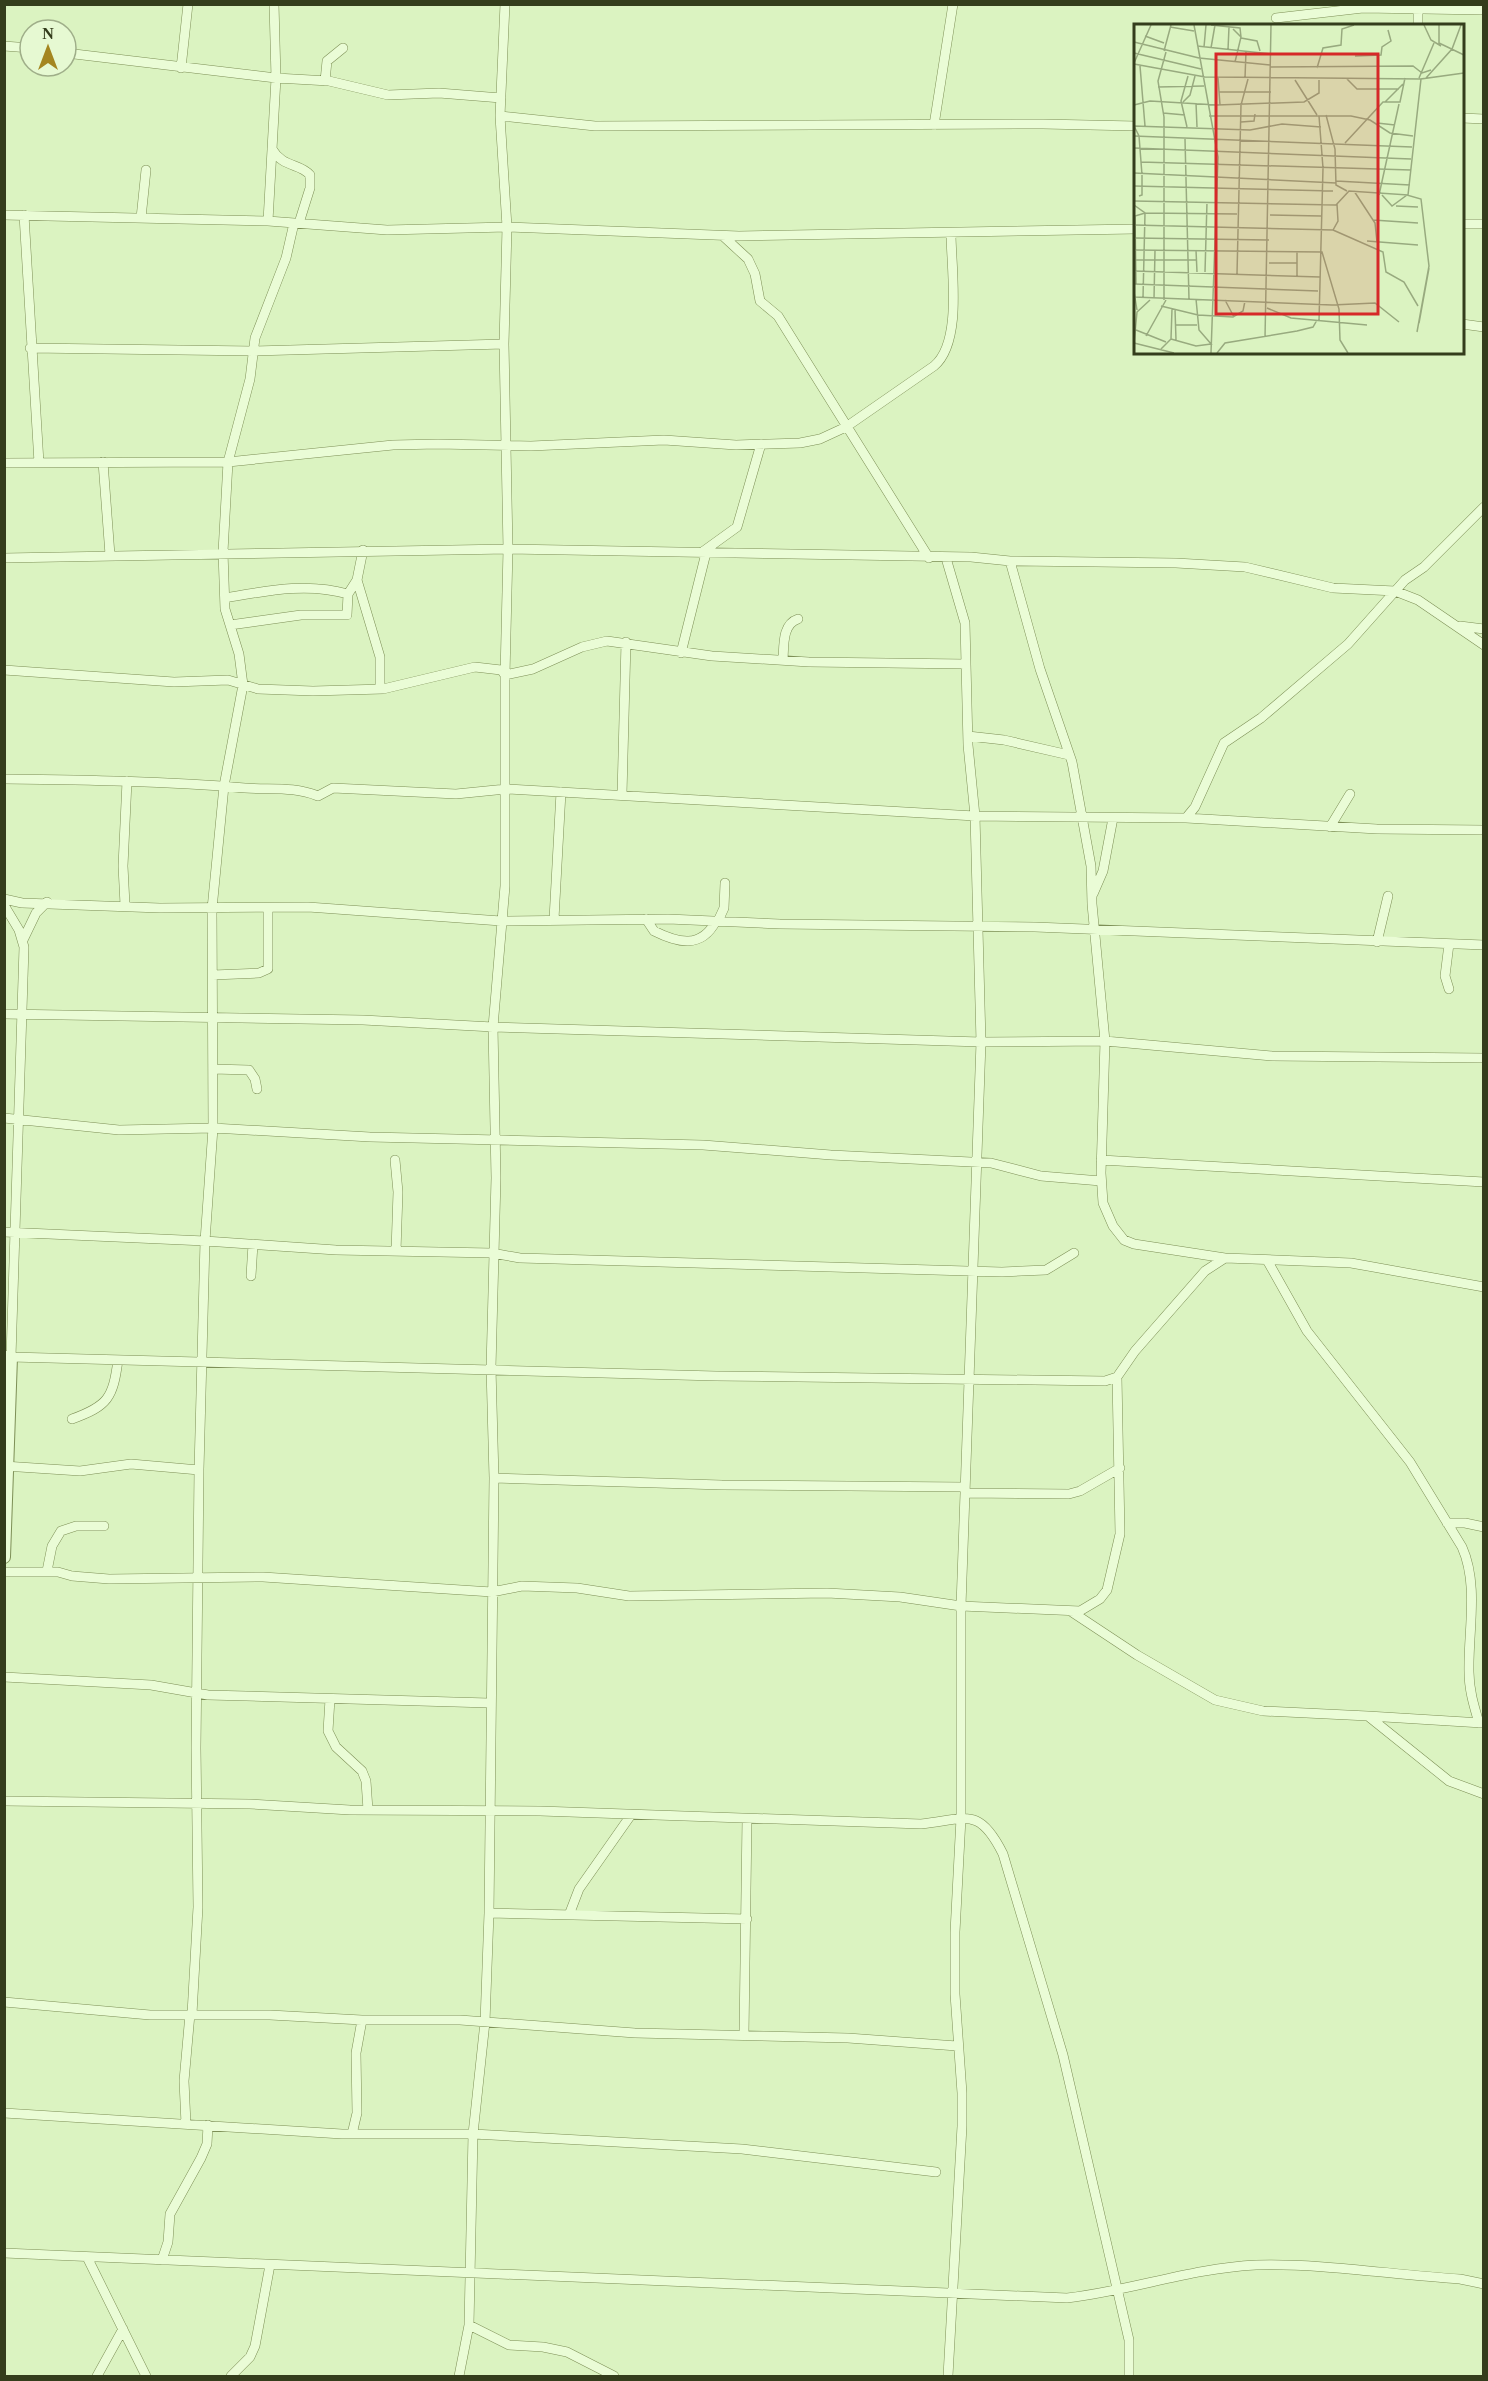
<svg xmlns="http://www.w3.org/2000/svg" width="1488" height="2381" font-family="Georgia,serif">
<rect width="100%" height="100%" fill="#dbf3c1"/>
<g fill="none" stroke-linecap="round" stroke-linejoin="round">
<g stroke="#7d8f56" stroke-width="10">
<path id="minor" d="M1276,18l87,-10 121,2
M1418,26v-18
M4,46l26,2
M66,53l210,25 53,3 59,14 51,-2 62,5
M181,68l7,-64
M325,81l2,-20 16,-13
M500,116l95,10 448,-2 93,2
M1462,118l22,1
M934,125l19,-121
M272,149c11,19 28,14 38,26v13l-11,35
M4,215l264,6 119,9 120,-3 232,9 397,-7
M24,215l15,248
M141,218l5,-48
M268,221l8,-143 -2,-74
M1462,224h22
M723,236l25,23 7,15 5,27 18,15 151,242
M1462,324l22,3
M30,348l224,3 250,-7
M103,462l7,93
M4,463l224,-1 165,-17 45,-1 93,2 133,-6 72,5 64,-2 20,-4 26,-12 88,-61c29,-24 17,-98 17,-133
M701,553l36,-26 24,-83
M4,558l504,-9 463,8 39,4 166,2 69,4 88,21 62,3 23,9 66,45
M946,558l19,65 3,122 7,71 6,226 -20,564v212l-6,114v62l7,99v33l-14,250
M1010,561l30,108 32,93 19,104 1,38 13,137 -4,132 2,30 10,23 11,14 10,4 91,14
M357,580l23,77v32
M225,598c41,-7 82,-16 123,-4
M230,625l71,-10h46l1,-21 9,-14 6,-30
M1460,626l24,3
M681,653l25,-100
M783,660c1,-14 -1,-36 15,-41
M4,670l170,12 54,-2 30,9 55,2 70,-2 92,-22 26,3 4,5 28,-6 49,-22 25,-6 105,15 97,6 157,2
M968,736l36,4 65,15
M4,779c81,1 161,2 241,9 26,2 48,-2 73,8l15,-8 123,6 50,-5 469,27 211,2 191,11 107,1
M622,794l4,-152
M1186,818l9,-11 29,-64 37,-25 87,-74 57,-64 19,-13 60,-60
M1330,827l20,-33
M1093,894l10,-23 10,-53
M4,899l18,4 138,5 148,-1 193,14 167,-2 112,5 255,3 449,18
M4,905l15,25 5,17 -13,410 705,19 389,5 12,-4 18,-26 70,-80 20,-13 126,5 133,24
M125,905l-2,-39 4,-85
M554,919l7,-127
M646,919l8,12c24,12 47,18 62,-10
M718,921l6,-13 1,-25
M23,940l13,-27 11,-11
M1377,942l11,-46
M1449,944l-4,32 4,13
M213,975l46,-2 9,-4v-61
M4,1014l359,6 130,7 488,15 124,-1 167,15 212,2
M213,1069l36,1 6,9 2,10
M4,1118l115,12 94,-2 157,9 333,8 128,10 160,8 50,13 60,5
M395,1160l3,32 -2,59
M1101,1160l383,22
M4,1232l201,9 131,9 156,3 28,5 482,14 44,-2 28,-17
M1267,1260l40,71 103,131 52,85c17,38 6,84 7,125 0,18 5,34 10,51
M251,1276l2,-32
M72,1419c36,-13 41,-21 46,-59
M4,1466l76,5 51,-7 68,6
M494,1478l228,7 243,2
M965,1493l104,1 11,-3 40,-23
M1447,1523h18l19,4
M47,1571l5,-25 9,-15 15,-5h28
M4,1572h54l14,4 37,3 154,-2 229,15 30,-6 55,2 52,8 198,-3 73,4 61,9 119,5 20,-12 7,-9 13,-56 -3,-157
M1072,1612l65,43 78,45 48,11 105,5 81,65 35,13
M4,1677l147,8 57,10 281,8
M330,1699l-2,32 8,16 26,24 4,10 2,29
M1368,1716l114,7
M4,1801l246,3 100,6 190,1 381,13c46,-5 58,-18 82,30l60,201 66,285v36
M489,1913l258,6
M569,1915l10,-26 52,-74
M4,2002l146,13h120l92,5h98l175,13 213,5 109,8
M192,2014l6,-107 -2,-159 3,-278 6,-229 8,-113 -1,-219 12,-123 19,-101 -4,-31 -14,-45 -2,-57 5,-90 22,-83 5,-41 31,-80 8,-35
M744,2034l3,-215
M4,2113l338,21h131l269,15 194,23
M186,2124l-2,-43 6,-67
M352,2134l5,-21 -1,-60 6,-33
M4,2253l1063,45c63,-7 125,-30 189,-33 67,-2 137,10 204,14l24,5
M87,2257l59,119
M162,2260l6,-18 2,-28 31,-56 6,-14 1,-19
M469,2325l40,20 34,2 24,5 47,24
M97,2376l26,-47
M231,2376l19,-19 5,-11 15,-81
M459,2376l10,-51 4,-191 12,-112 4,-109 5,-435 -3,-110 5,-190 -3,-151 12,-141v-211l3,-126 -4,-205 3,-117 -7,-111 5,-112"/>
</g>
<g stroke="#7d8f56" stroke-width="14">
<path id="tertiary" d="M4,1357h7l-7,200"/>
</g>
<use href="#minor" stroke="#eafcd6" stroke-width="9"/>
<use href="#tertiary" stroke="#eafcd6" stroke-width="12"/>
</g>
<g transform="translate(1134 24)">
<rect width="330" height="330" fill="#dbf3c1"/>
<path fill="none" stroke="#98aa7f" stroke-width="1.5" d="M60,1l24,132 -7,196M77,1l29,3 1,9M290,1l7,15 10,6M305,1v18l25,12M36,3l24,4M99,5l8,8 -6,25M11,12l19,7M107,14l16,3 3,10M0,18l65,16M63,22l74,8M70,23l2,-22M77,24l4,-23M94,26l1,-23M30,27l7,-26M0,29l67,16M221,32l26,-1 1,-8 9,-6 -3,-11M65,34l71,7M0,39l17,-38M0,40l71,13 216,2M6,42l5,60M136,43l143,-1 9,7 9,-3M183,44l6,-20 18,-3 1,-16 12,-4M84,54l2,27M111,54l1,-27M285,54l15,-35M292,54l26,-29 9,-24M213,55l10,10h42M161,56l22,35M24,63l46,-1M85,68h52M49,78l7,-7 5,-19M251,78l18,-18M62,79l1,24M0,81l16,-4 67,4 87,-3 15,-9v-13M29,89l22,2M192,91l9,34 1,36 11,6M75,92h142l19,4 20,13 23,3M107,98l13,-1 1,-7M243,99l18,2M0,102l116,4 32,-6 39,3M0,102l5,10 3,39v20l-3,1M53,103l-6,-26 7,-25M0,112l278,11M51,115l4,160M211,119l38,-41h17l5,-24M0,124l277,11M7,138l270,8M0,149l202,10M202,157l74,4M0,162l199,5M220,167l21,32 2,19M245,171l20,-91M248,171l10,11 15,-11 14,4 8,67 -12,66M0,177l202,4 13,-14 59,4 13,-116 43,-6M0,181l11,8 -2,85M262,182l22,1M11,189l92,1M136,191l51,1M239,196l45,3M0,201l199,5 5,-9 -1,-17M199,206l50,22 3,20 18,10 14,24M0,214l135,2M233,217l51,4M0,226l188,2 17,57 1,31 8,13M62,226l1,22M0,236h62M135,239h28M0,247l186,6M71,248l2,-70M103,250l4,-169 7,-26M163,252v-24M0,260l184,7M2,260l-1,-68 10,-3M0,268l3,18M0,273l198,8 43,-2 24,19M20,275l1,-49M62,275l3,31 13,15M30,276v-183l-6,-36 8,-29M91,276l9,17M27,282l37,9 35,2 10,-6 2,-10M133,284l24,10 76,7M41,285l1,31M185,297l4,-153 -4,-52M285,299l10,-55M41,301h22M2,306l30,12M12,312l20,-36M131,314l6,-313M37,315l25,7 15,-2M0,319l3,-31 13,-12M0,319l40,10M27,325l10,-10 1,-30M83,329l8,-10 72,-12 16,-4 4,-7"/>
<path fill="#d62828" fill-opacity="0.15" stroke="#d62828" stroke-width="3" d="M82,30h162v260h-162z"/>
<rect width="330" height="330" fill="none" stroke="#343d1c" stroke-width="3"/>
</g>
<rect width="1488" height="2381" fill="none" stroke="#343d1c" stroke-width="12"/>
<g transform="translate(48 48)"><circle r="28" fill="#e6f9d2" stroke="#9fae89" stroke-width="1.5"/>
<path d="M0-4.5L10 22L0 15L-10 22Z" fill="#a48620"/>
<text y="-9" font-size="16" font-weight="bold" text-anchor="middle" fill="#343d1c">N</text>
</g>
</svg>
